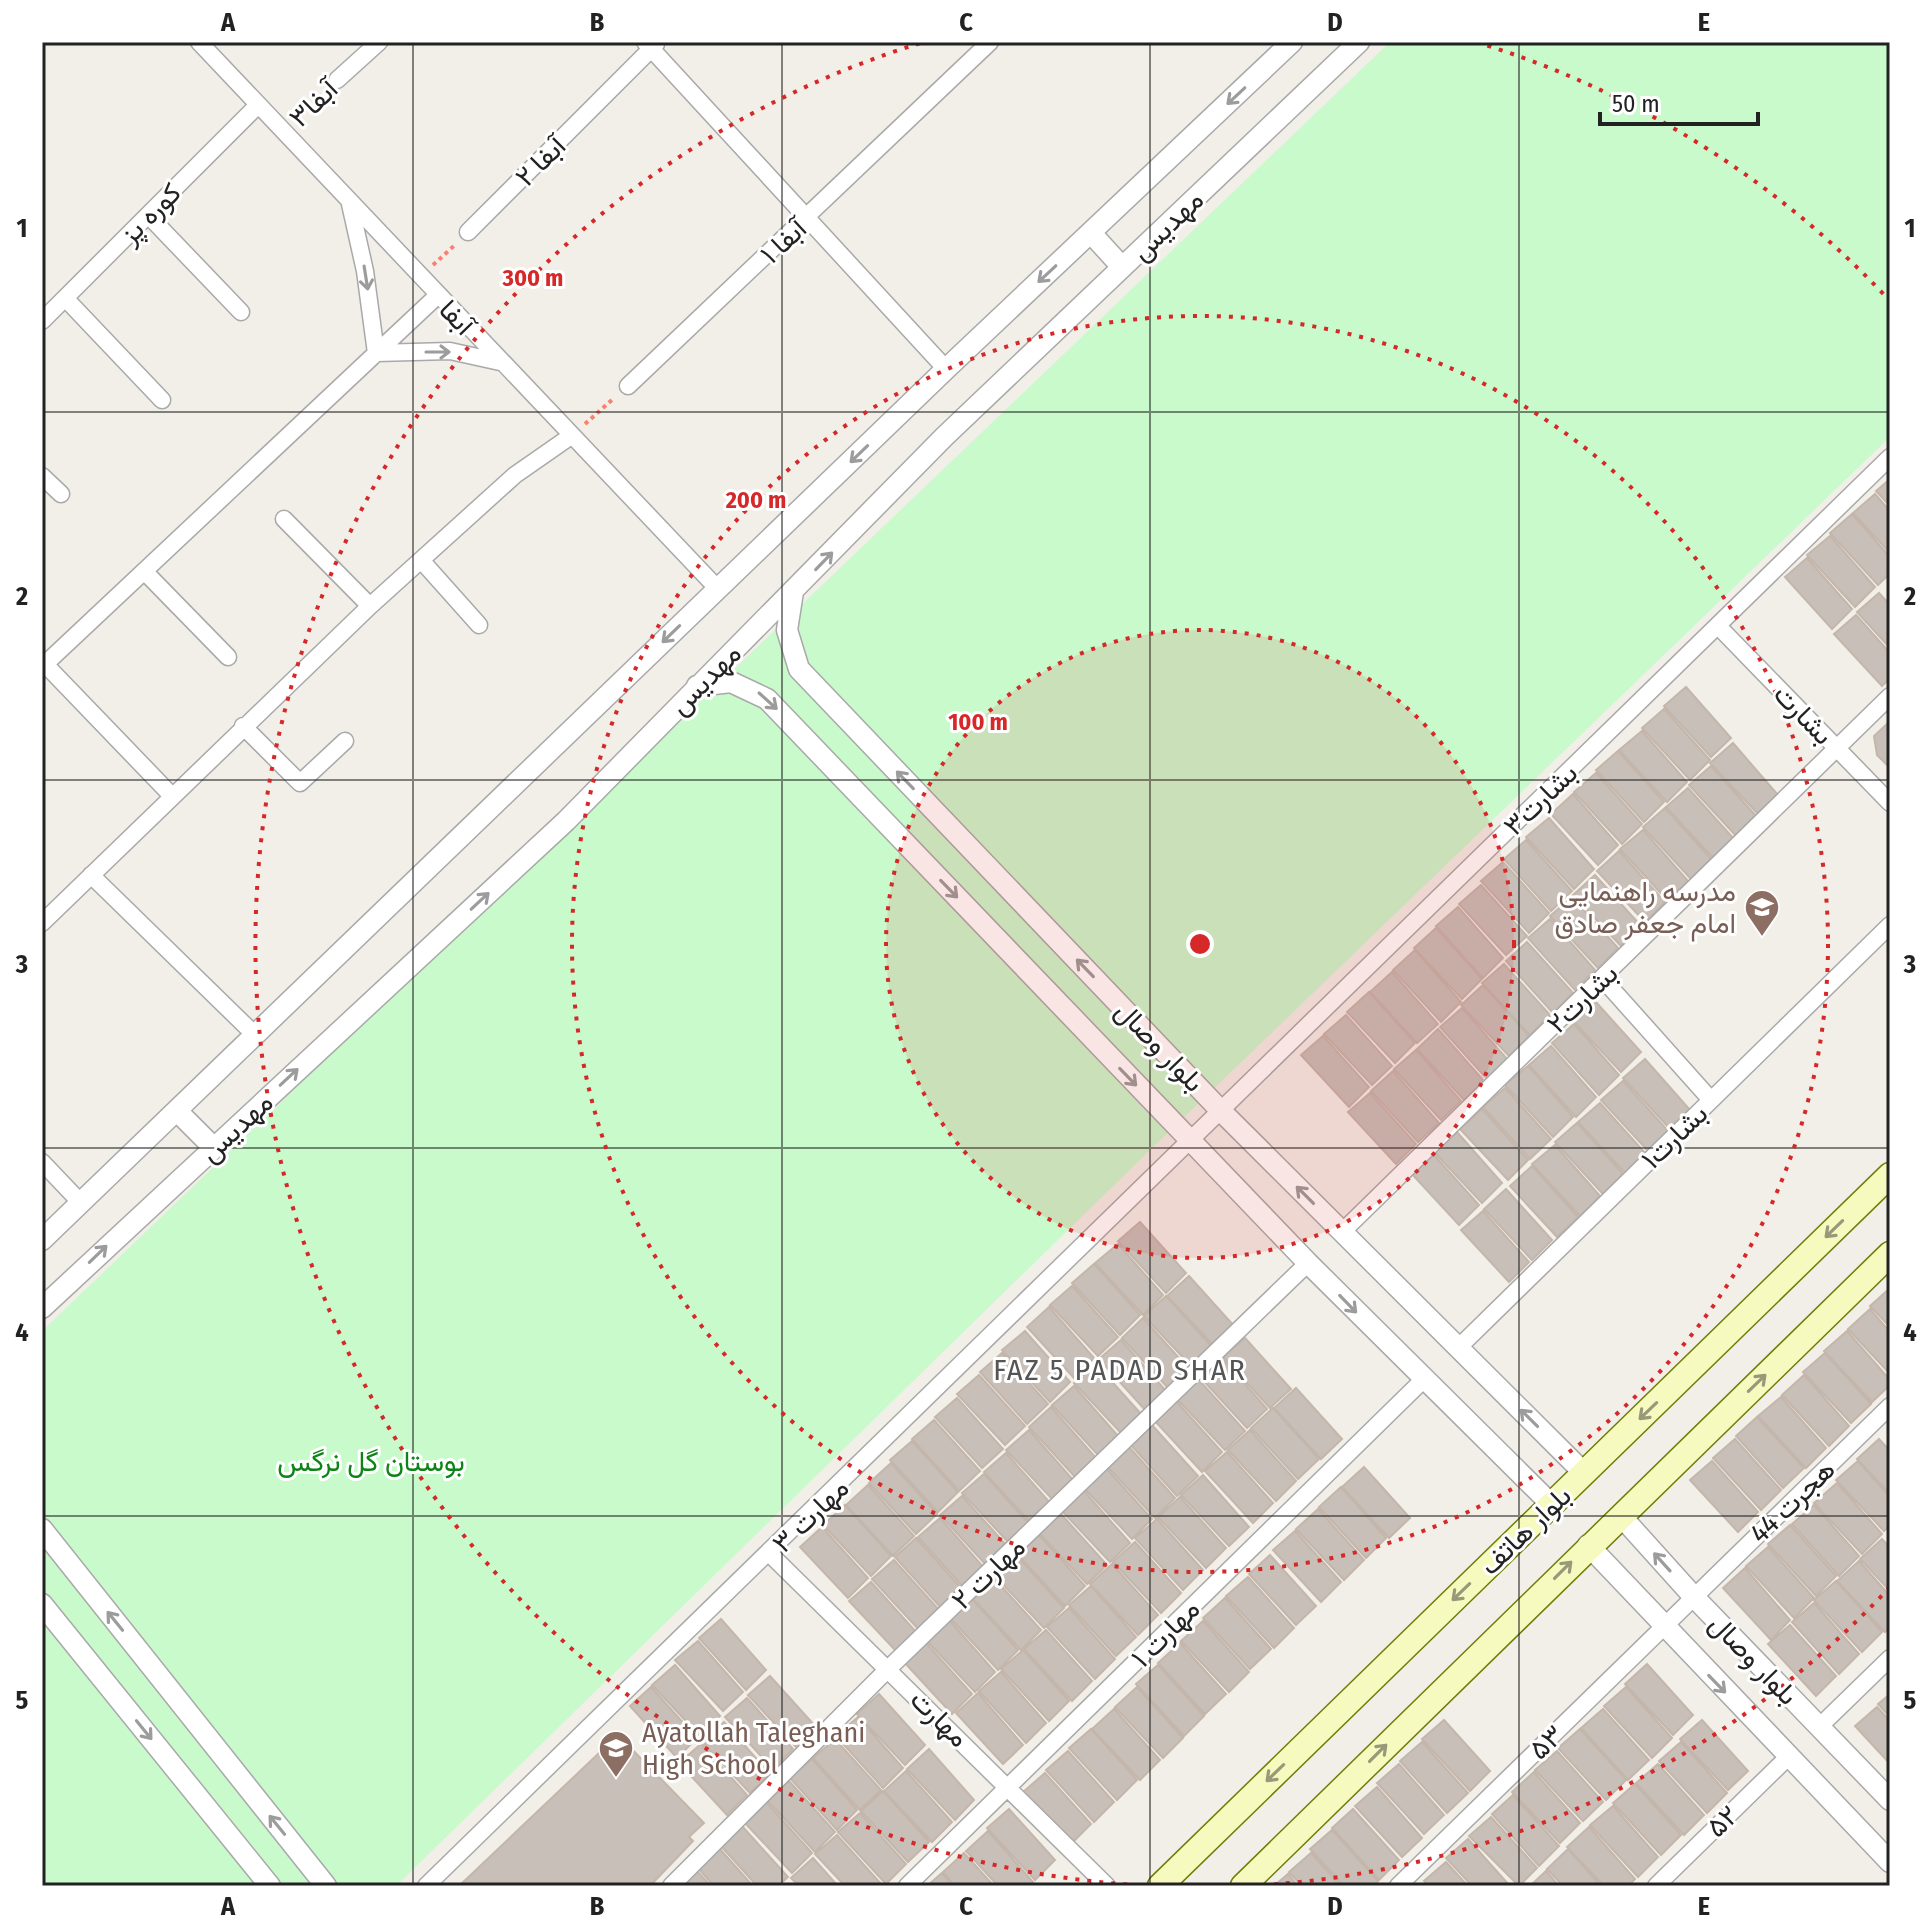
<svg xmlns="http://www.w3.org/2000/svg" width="1932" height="1928" font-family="'Fira Sans Condensed',Vazirmatn,sans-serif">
<rect width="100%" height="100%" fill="#f2efe9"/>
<path fill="#c8facc" d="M1390,42h500v395l-741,714 -753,735h-354v-555z"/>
<path fill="#c7bfb8" stroke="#c4b6ab" stroke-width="2" d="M1890,479v27l-14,-15z
M1875,494l15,17v42l-37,-40z
M1852,514l38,43v16l-12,12 -48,-52z
M1830,536l45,51 -20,20 -48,-52z
M1807,558l45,51 -20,20 -47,-52z
M1879,593l11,12v43l-33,-36z
M1856,615l34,38v25l-8,8 -48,-52z
M1686,687l45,51 -20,19 -47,-51z
M1664,709l46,51 -20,20 -48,-52z
M1890,721v47l-13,-13 -3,-19z
M1642,731l45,51 -20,20 -48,-52z
M1733,743l45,52 -20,19 -48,-51z
M1618,751l46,51 -20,20 -48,-52z
M1711,766l46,51 -20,20 -48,-52z
M1596,773l46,51 -20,20 -48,-52z
M1688,788l46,51 -20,20 -48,-52z
M1573,794l45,51 -20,20 -47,-51z
M1665,808l46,51 -20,20 -48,-52z
M1549,818l45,51 -20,20 -48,-52z
M1643,830l45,51 -20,20 -48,-52z
M1526,840l46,51 -21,20 -47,-52z
M1619,851l46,51 -20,20 -48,-51z
M1503,862l46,51 -20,20 -48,-52z
M1595,875l46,51 -20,20 -48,-51z
M1481,885l46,51 -21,19 -47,-51z
M1572,897l46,51 -20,20 -48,-52z
M1458,907l45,51 -20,20 -47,-52z
M1550,919l45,51 -20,20 -47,-52z
M1436,928l46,51 -20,20 -48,-51z
M1527,942l46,51 -20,20 -47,-52z
M1415,950l46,52 -20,20 -48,-52z
M1504,964l46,51 -20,20 -48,-52z
M1392,972l46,52 -21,19 -47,-51z
M1483,985l46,51 -20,20 -48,-51z
M1369,992l46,51 -20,20 -48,-51z
M1595,1001l46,51 -20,20 -48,-51z
M1462,1008l45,51 -20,20 -47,-52z
M1346,1015l46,51 -20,19 -48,-51z
M1574,1024l45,51 -20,20 -47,-52z
M1438,1029l46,52 -20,19 -47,-51z
M1323,1036l46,51 -20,20 -48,-52z
M1551,1046l45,51 -20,20 -47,-52z
M1416,1050l45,51 -20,19 -47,-51z
M1645,1059l45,51 -20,19 -47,-51z
M1528,1066l45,51 -20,20 -48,-52z
M1393,1071l46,52 -21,19 -47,-51z
M1623,1081l46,51 -20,20 -48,-52z
M1505,1088l46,51 -21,20 -47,-52z
M1370,1093l46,51 -20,20 -48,-52z
M1600,1103l46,51 -20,20 -48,-52z
M1482,1109l46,51 -20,20 -48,-51z
M1577,1123l46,51 -20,20 -48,-52z
M1457,1132l45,51 -20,20 -48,-51z
M1555,1145l45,51 -20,20 -48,-52z
M1433,1154l46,51 -20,20 -48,-52z
M1532,1166l46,51 -21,20 -47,-51z
M1506,1189l46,51 -20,20 -48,-51z
M1483,1211l46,51 -20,20 -48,-52z
M1140,1222l46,51 -20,20 -48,-52z
M1118,1244l45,51 -20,20 -48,-52z
M1094,1264l46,51 -20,20 -48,-52z
M1189,1276l46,51 -20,20 -48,-51z
M1072,1286l46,51 -20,19 -48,-51z
M1890,1288v39l-20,-21z
M1166,1296l46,51 -20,20 -48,-51z
M1049,1307l45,51 -20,20 -47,-51z
M1870,1309l20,23v42l-42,-45z
M1143,1318l46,51 -20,20 -47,-51z
M1025,1331l45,51 -20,20 -48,-52z
M1847,1331l43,49v5l-18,17 -48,-51z
M1245,1338l46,51 -21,19 -47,-51z
M1121,1340l45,51 -20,20 -47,-52z
M1002,1353l46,51 -21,20 -47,-52z
M1825,1353l46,51 -20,19 -48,-51z
M1222,1358l45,51 -20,19 -47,-51z
M1096,1364l46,51 -20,19 -48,-51z
M979,1375l46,51 -20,19 -48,-51z
M1804,1375l45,51 -20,20 -47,-51z
M1199,1380l46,51 -20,19 -48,-51z
M1074,1386l45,51 -20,19 -47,-51z
M1296,1388l46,51 -21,20 -47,-51z
M1781,1397l45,51 -20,20 -48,-52z
M957,1398l46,51 -21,19 -47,-51z
M1176,1401l46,51 -20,20 -48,-52z
M1051,1407l45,51 -20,20 -47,-51z
M1273,1408l46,51 -21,20 -47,-51z
M1757,1417l47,51 -21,20 -47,-52z
M934,1420l46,51 -21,20 -47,-52z
M1152,1425l46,51 -21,20 -47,-52z
M1029,1430l45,51 -20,20 -48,-51z
M1250,1430l46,51 -20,20 -48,-51z
M1735,1439l46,51 -20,20 -48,-52z
M1879,1439l11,12v43l-33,-35z
M912,1441l46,51 -20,20 -48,-52z
M1129,1447l46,51 -20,20 -48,-52z
M1227,1452l46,51 -20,20 -48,-52z
M1006,1453l45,51 -20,19 -47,-51z
M1712,1461l46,51 -20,20 -48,-52z
M1858,1461l32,36v28l-6,6 -48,-51z
M891,1463l46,51 -21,20 -47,-51z
M1364,1467l46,51 -21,20 -47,-51z
M1106,1468l46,51 -20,20 -48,-51z
M984,1474l46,51 -20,19 -48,-51z
M1203,1475l46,52 -20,19 -48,-51z
M1837,1483l45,51 -20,20 -48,-51z
M868,1485l46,51 -21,20 -47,-51z
M1341,1487l45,51 -20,20 -47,-51z
M1084,1491l46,52 -20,19 -48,-51z
M962,1496l46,51 -20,20 -48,-52z
M1180,1497l46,51 -20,20 -48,-51z
M845,1505l46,51 -20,20 -48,-51z
M1814,1505l45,51 -20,20 -47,-52z
M1318,1509l46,51 -20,20 -48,-51z
M1061,1514l46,51 -20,19 -48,-51z
M940,1518l45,51 -20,20 -47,-52z
M1157,1519l46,51 -20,20 -48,-52z
M1790,1525l46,51 -20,20 -48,-52z
M822,1527l46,51 -20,20 -48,-51z
M1295,1531l46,51 -20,20 -48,-52z
M1039,1535l46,51 -20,20 -48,-52z
M916,1538l46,51 -20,20 -47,-52z
M1882,1539l8,9v43l-30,-32z
M1135,1542l46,51 -20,20 -48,-51z
M1768,1547l46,51 -20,20 -48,-52z
M1270,1555l46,51 -20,19 -47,-51z
M1018,1557l46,51 -20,20 -48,-51z
M894,1560l46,51 -20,20 -48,-52z
M1859,1561l31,35v31l-5,5 -48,-51z
M1112,1564l46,51 -20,20 -48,-51z
M1745,1568l45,52 -19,20 -48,-52z
M1248,1577l46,51 -20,20 -48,-52z
M995,1579l46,51 -20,20 -48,-51z
M1836,1581l46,51 -20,20 -48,-52z
M871,1582l46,51 -20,19 -48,-51z
M1091,1586l45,51 -20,19 -47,-51z
M1225,1598l46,51 -21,20 -47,-51z
M972,1599l46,51 -20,20 -48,-52z
M1814,1603l45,51 -20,20 -47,-52z
M1069,1608l46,51 -20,20 -48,-52z
M721,1619l45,51 -20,20 -47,-52z
M950,1621l45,51 -20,20 -48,-51z
M1203,1621l46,51 -20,20 -48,-51z
M1790,1625l46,51 -20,20 -48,-52z
M1046,1630l46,51 -20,20 -48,-52z
M698,1641l45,51 -20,19 -48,-51z
M926,1643l46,51 -20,20 -48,-52z
M1180,1643l46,51 -21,20 -47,-51z
M1023,1650l46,51 -20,20 -48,-52z
M1647,1664l46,51 -20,20 -48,-51z
M675,1665l45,51 -20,20 -48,-51z
M1158,1665l46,51 -20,20 -48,-52z
M1001,1672l45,51 -20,20 -47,-52z
M770,1676l46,51 -20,20 -48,-52z
M651,1687l46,51 -20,20 -47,-52z
M1137,1687l46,51 -20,20 -48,-51z
M1626,1687l46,51 -20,20 -48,-52z
M978,1693l45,52 -20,19 -47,-51z
M879,1694l46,51 -20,20 -48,-51z
M1890,1694v23l-12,-13z
M747,1698l46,51 -20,20 -48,-52z
M1877,1707l13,14v43l-35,-38z
M1114,1709l46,51 -20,20 -48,-51z
M1603,1709l46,51 -21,20 -47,-52z
M858,1717l45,51 -20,20 -47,-52z
M1444,1720l46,51 -20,20 -48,-52z
M1702,1720l46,51 -20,19 -48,-51z
M724,1722l46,52 -20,19 -48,-51z
M1091,1729l46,51 -20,20 -48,-52z
M1580,1729l46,51 -20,20 -48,-52z
M618,1735l86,88 -15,14 4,4 -43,45h-191z
M835,1739l46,51 -21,20 -47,-52z
M1422,1742l46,51 -21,20 -47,-52z
M1681,1742l46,51 -20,20 -48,-52z
M701,1744l46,51 -20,20 -48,-52z
M929,1749l45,51 -19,20 -48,-51z
M1068,1751l46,51 -20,20 -48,-52z
M1557,1751l46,51 -20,19 -48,-51z
M812,1759l45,51 -20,20 -47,-52z
M1399,1764l45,51 -20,19 -47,-51z
M1658,1764l46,51 -20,20 -48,-52z
M906,1771l46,51 -20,20 -48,-51z
M1534,1772l46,51 -20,20 -48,-51z
M1045,1773l46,51 -20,20 -48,-52z
M789,1781l46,51 -20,20 -48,-52z
M1635,1784l46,51 -20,20 -48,-52z
M1377,1787l45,51 -20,19 -47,-51z
M883,1791l46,51 -21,20 -47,-51z
M1513,1795l46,51 -20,20 -47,-52z
M766,1802l46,51 -20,20 -48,-51z
M1613,1806l45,51 -20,20 -48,-52z
M1009,1809l46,51 -20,20 -48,-52z
M1353,1809l46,51 -20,20 -47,-52z
M860,1813l46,51 -20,20 -48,-52z
M1491,1817l46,51 -18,18 -50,-50z
M742,1826l46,51 -10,9h-21l-37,-41z
M1589,1827l46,52 -7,7h-24l-37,-39z
M1332,1830l46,51 -5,5h-29l-34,-37z
M988,1831l45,51 -3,4h-32l-32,-35z
M837,1835l46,51h-38l-30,-32z
M1468,1839l42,47h-38l-26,-28z
M719,1848l34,38h-39l-17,-19z
M1568,1849l33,37h-38l-16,-17z
M964,1853l30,33h-39l-12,-14z
M1311,1853l30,33h-39l-13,-14z
M813,1858l25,28h-39l-8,-8z
M1446,1862l22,24h-40l-4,-5z
M696,1870l15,16h-34z
M1546,1871l13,15h-29z
M942,1873l11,13h-26z
M1288,1874l10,12h-24z"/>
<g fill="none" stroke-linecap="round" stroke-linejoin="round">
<g stroke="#a9a9a9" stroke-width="19">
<path id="minor" d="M199,42l519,547
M645,42l301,327
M337,80l42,-38
M350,204l15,67 11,82 74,-2 50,11
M148,215l93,97
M468,232l188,-188
M65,298l97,102
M42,321l216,-216
M628,386l362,-344
M42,476l19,18
M284,519l86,87
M421,560l58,65
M144,571l84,86
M1718,626l172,177
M42,661l130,135
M42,667l395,-371
M243,726l57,57 45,-42
M91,875l164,160
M42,923l328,-317 145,-131 56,-39
M1602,978l109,122
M42,1162l39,41
M1342,1232l548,-536
M1458,1348l432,-423
M770,1554l337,332
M1819,1727l71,-69
M426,1886l1464,-1429
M671,1886l218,-218 419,-405
M907,1886l516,-506
M1398,1886l492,-480
M1656,1886l132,-129"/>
</g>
<g stroke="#a9a9a9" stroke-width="23">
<path id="tertiary" d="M1091,233l31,34
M793,592l-6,38 12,39 423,443 362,361
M697,686l34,-4 36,17 541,564 243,241
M177,1111l36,36
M42,1240l904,-871 346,-327
M42,1308l524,-487 378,-384 415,-395
M1621,1516l73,81 196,203
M42,1529l284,357
M1588,1545l302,317
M42,1604l228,282"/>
</g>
<g stroke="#707d05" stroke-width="27">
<path id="secondary" d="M1160,1886l730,-711
M1243,1886l647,-632"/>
</g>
<path stroke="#fa8072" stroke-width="4" stroke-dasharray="4 4" stroke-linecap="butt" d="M296,120l28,-27
M433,265l23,-21
M585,424l29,-26"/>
<use href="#minor" stroke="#fff" stroke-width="16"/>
<use href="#tertiary" stroke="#fff" stroke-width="20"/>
<use href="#secondary" stroke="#f7fabf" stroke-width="24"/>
</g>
<defs><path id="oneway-shaft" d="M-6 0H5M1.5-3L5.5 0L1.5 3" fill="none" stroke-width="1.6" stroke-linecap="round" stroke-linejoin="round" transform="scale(2)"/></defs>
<g stroke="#9c9c9c">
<use href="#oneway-shaft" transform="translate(1236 96) rotate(137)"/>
<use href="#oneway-shaft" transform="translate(1047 274) rotate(137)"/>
<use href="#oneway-shaft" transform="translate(366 278) rotate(81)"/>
<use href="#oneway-shaft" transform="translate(438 352)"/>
<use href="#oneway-shaft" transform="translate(859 454) rotate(136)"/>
<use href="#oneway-shaft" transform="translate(824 561) rotate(-46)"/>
<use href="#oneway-shaft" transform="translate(671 634) rotate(136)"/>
<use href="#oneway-shaft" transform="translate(768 701) rotate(42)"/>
<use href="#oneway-shaft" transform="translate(905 780) rotate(-134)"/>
<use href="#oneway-shaft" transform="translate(949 889) rotate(46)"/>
<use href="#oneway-shaft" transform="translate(480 901) rotate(-43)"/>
<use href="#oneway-shaft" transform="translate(1085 968) rotate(-134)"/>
<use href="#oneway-shaft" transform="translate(289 1077) rotate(-43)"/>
<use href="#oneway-shaft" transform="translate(1128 1077) rotate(46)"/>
<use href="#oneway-shaft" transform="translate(1305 1195) rotate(-135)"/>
<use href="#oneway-shaft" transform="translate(98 1254) rotate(-44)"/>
<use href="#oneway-shaft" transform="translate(1348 1304) rotate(46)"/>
<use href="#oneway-shaft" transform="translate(1529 1418) rotate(-135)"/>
<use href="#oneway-shaft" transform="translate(1662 1562) rotate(-132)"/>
<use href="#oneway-shaft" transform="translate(115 1621) rotate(-129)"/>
<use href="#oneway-shaft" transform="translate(1717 1684) rotate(46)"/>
<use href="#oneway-shaft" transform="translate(144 1730) rotate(51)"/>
<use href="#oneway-shaft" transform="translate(277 1825) rotate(-129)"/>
</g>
<g stroke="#979978">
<use href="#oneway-shaft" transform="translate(1834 1229) rotate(136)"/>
<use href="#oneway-shaft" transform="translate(1757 1383) rotate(-44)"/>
<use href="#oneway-shaft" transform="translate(1648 1411) rotate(136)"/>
<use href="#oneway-shaft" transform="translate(1563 1570) rotate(-45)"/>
<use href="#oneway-shaft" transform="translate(1461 1592) rotate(136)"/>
<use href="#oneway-shaft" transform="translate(1378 1753) rotate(-45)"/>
<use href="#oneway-shaft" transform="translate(1275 1773) rotate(136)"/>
</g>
<path fill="none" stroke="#222" stroke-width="2" stroke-opacity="0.55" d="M413,42v1844M782,42v1844M1150,42v1844M1519,42v1844M42,412h1848M42,780h1848M42,1148h1848M42,1516h1848"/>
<circle cx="1200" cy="944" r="314" fill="#d62828" fill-opacity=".12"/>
<g fill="none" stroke="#d62828" stroke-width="4" stroke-dasharray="4 8">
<circle cx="1200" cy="944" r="314"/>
<circle cx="1200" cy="944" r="628"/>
<path d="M1890 1587A943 943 0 0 1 1249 1886M1151 1886A943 943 0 0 1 924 42M1476 42A943 943 0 0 1 1890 301"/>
</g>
<defs>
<g id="school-pin" transform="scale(1.8)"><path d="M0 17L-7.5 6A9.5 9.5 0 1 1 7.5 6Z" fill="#8d6e63" stroke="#fff"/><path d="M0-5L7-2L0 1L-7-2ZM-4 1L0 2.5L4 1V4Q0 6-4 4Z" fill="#fff"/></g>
</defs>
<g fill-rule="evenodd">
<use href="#school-pin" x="1762" y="907"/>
<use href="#school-pin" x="616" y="1748"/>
</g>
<g text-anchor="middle" stroke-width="6" stroke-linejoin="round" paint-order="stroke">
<g font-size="28" fill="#222" stroke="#fff">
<text transform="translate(313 103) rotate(-44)" y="10">آبفا۳</text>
<text transform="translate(540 161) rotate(-45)" y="10">آبفا ۲</text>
<text transform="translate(150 213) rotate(-45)" y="10">کوره پز</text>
<text transform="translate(1167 225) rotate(-44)" y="10">مهدیس</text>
<text transform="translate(783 241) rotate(-43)" y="10">آبفا ۱</text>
<text transform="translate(457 317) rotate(46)" y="10">آبفا</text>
<text transform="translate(705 679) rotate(-45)" y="10">مهدیس</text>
<text transform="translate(1804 714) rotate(46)" y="10">بشارت</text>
<text transform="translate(1540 799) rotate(-44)" y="10">بشارت۳</text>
<text transform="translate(1582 998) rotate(-44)" y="10">بشارت۲</text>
<text transform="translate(1160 1046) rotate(46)" y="10">بلوار وصال</text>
<text transform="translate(236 1127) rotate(-43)" y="10">مهدیس</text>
<text transform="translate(1674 1136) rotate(-44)" y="10">بشارت۱</text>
<text transform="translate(1792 1501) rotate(-44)" y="10">هجرت 44</text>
<text transform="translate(810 1515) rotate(-44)" y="10">مهارت ۳</text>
<text transform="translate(1525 1530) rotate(-44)" y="10">بلوار هاتف</text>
<text transform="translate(988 1573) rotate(-44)" y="10">مهارت ۲</text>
<text transform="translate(1165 1633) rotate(-45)" y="10">مهارت ۱</text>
<text transform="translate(1754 1659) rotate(46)" y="10">بلوار وصال</text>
<text transform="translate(940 1718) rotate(44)" y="10">مهارت</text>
<text transform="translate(1546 1742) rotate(-44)" y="10">۵۳</text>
<text transform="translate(1722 1821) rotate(-44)" y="10">۵۲</text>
</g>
<g font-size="28" fill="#785e54" stroke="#fff" text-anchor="end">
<text x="1736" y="901">مدرسه راهنمایی<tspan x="1736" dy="32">امام جعفر صادق</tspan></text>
<text x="642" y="1742" text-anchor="start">Ayatollah Taleghani<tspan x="642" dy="32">High School</tspan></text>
</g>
<g font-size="28" fill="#0c8416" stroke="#fff">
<text x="371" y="1471">بوستان گل نرگس</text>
</g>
<g font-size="30" letter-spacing="2" fill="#555" stroke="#fff">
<text x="1120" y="1380">FAZ 5 PADAD SHAR</text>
</g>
</g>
<circle cx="1200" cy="944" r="12" fill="#d62828" stroke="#fff" stroke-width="4"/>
<g font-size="24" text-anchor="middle" font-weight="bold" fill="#d62828" stroke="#fff" stroke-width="6" stroke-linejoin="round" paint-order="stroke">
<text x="533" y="286">300 m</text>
<text x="756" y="508">200 m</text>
<text x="978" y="730">100 m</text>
</g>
<rect width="1932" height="1928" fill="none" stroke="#ffffff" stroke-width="88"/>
<path d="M1600 112v12h158v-12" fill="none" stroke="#222222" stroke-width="4"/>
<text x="1612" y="112" font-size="24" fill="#222222" stroke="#ffffff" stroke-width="6" paint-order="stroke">50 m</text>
<rect x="44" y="44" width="1844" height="1840" fill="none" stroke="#222" stroke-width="3"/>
<g font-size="26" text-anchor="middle" font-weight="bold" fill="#222">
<text x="228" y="31">A</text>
<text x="597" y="31">B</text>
<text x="966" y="31">C</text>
<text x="1335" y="31">D</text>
<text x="1704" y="31">E</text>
<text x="22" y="237">1</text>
<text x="1910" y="237">1</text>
<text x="22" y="605">2</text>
<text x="1910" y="605">2</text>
<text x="22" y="973">3</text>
<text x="1910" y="973">3</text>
<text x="22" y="1341">4</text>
<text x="1910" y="1341">4</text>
<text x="22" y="1709">5</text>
<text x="1910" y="1709">5</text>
<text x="228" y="1915">A</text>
<text x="597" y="1915">B</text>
<text x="966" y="1915">C</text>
<text x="1335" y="1915">D</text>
<text x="1704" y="1915">E</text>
</g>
</svg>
